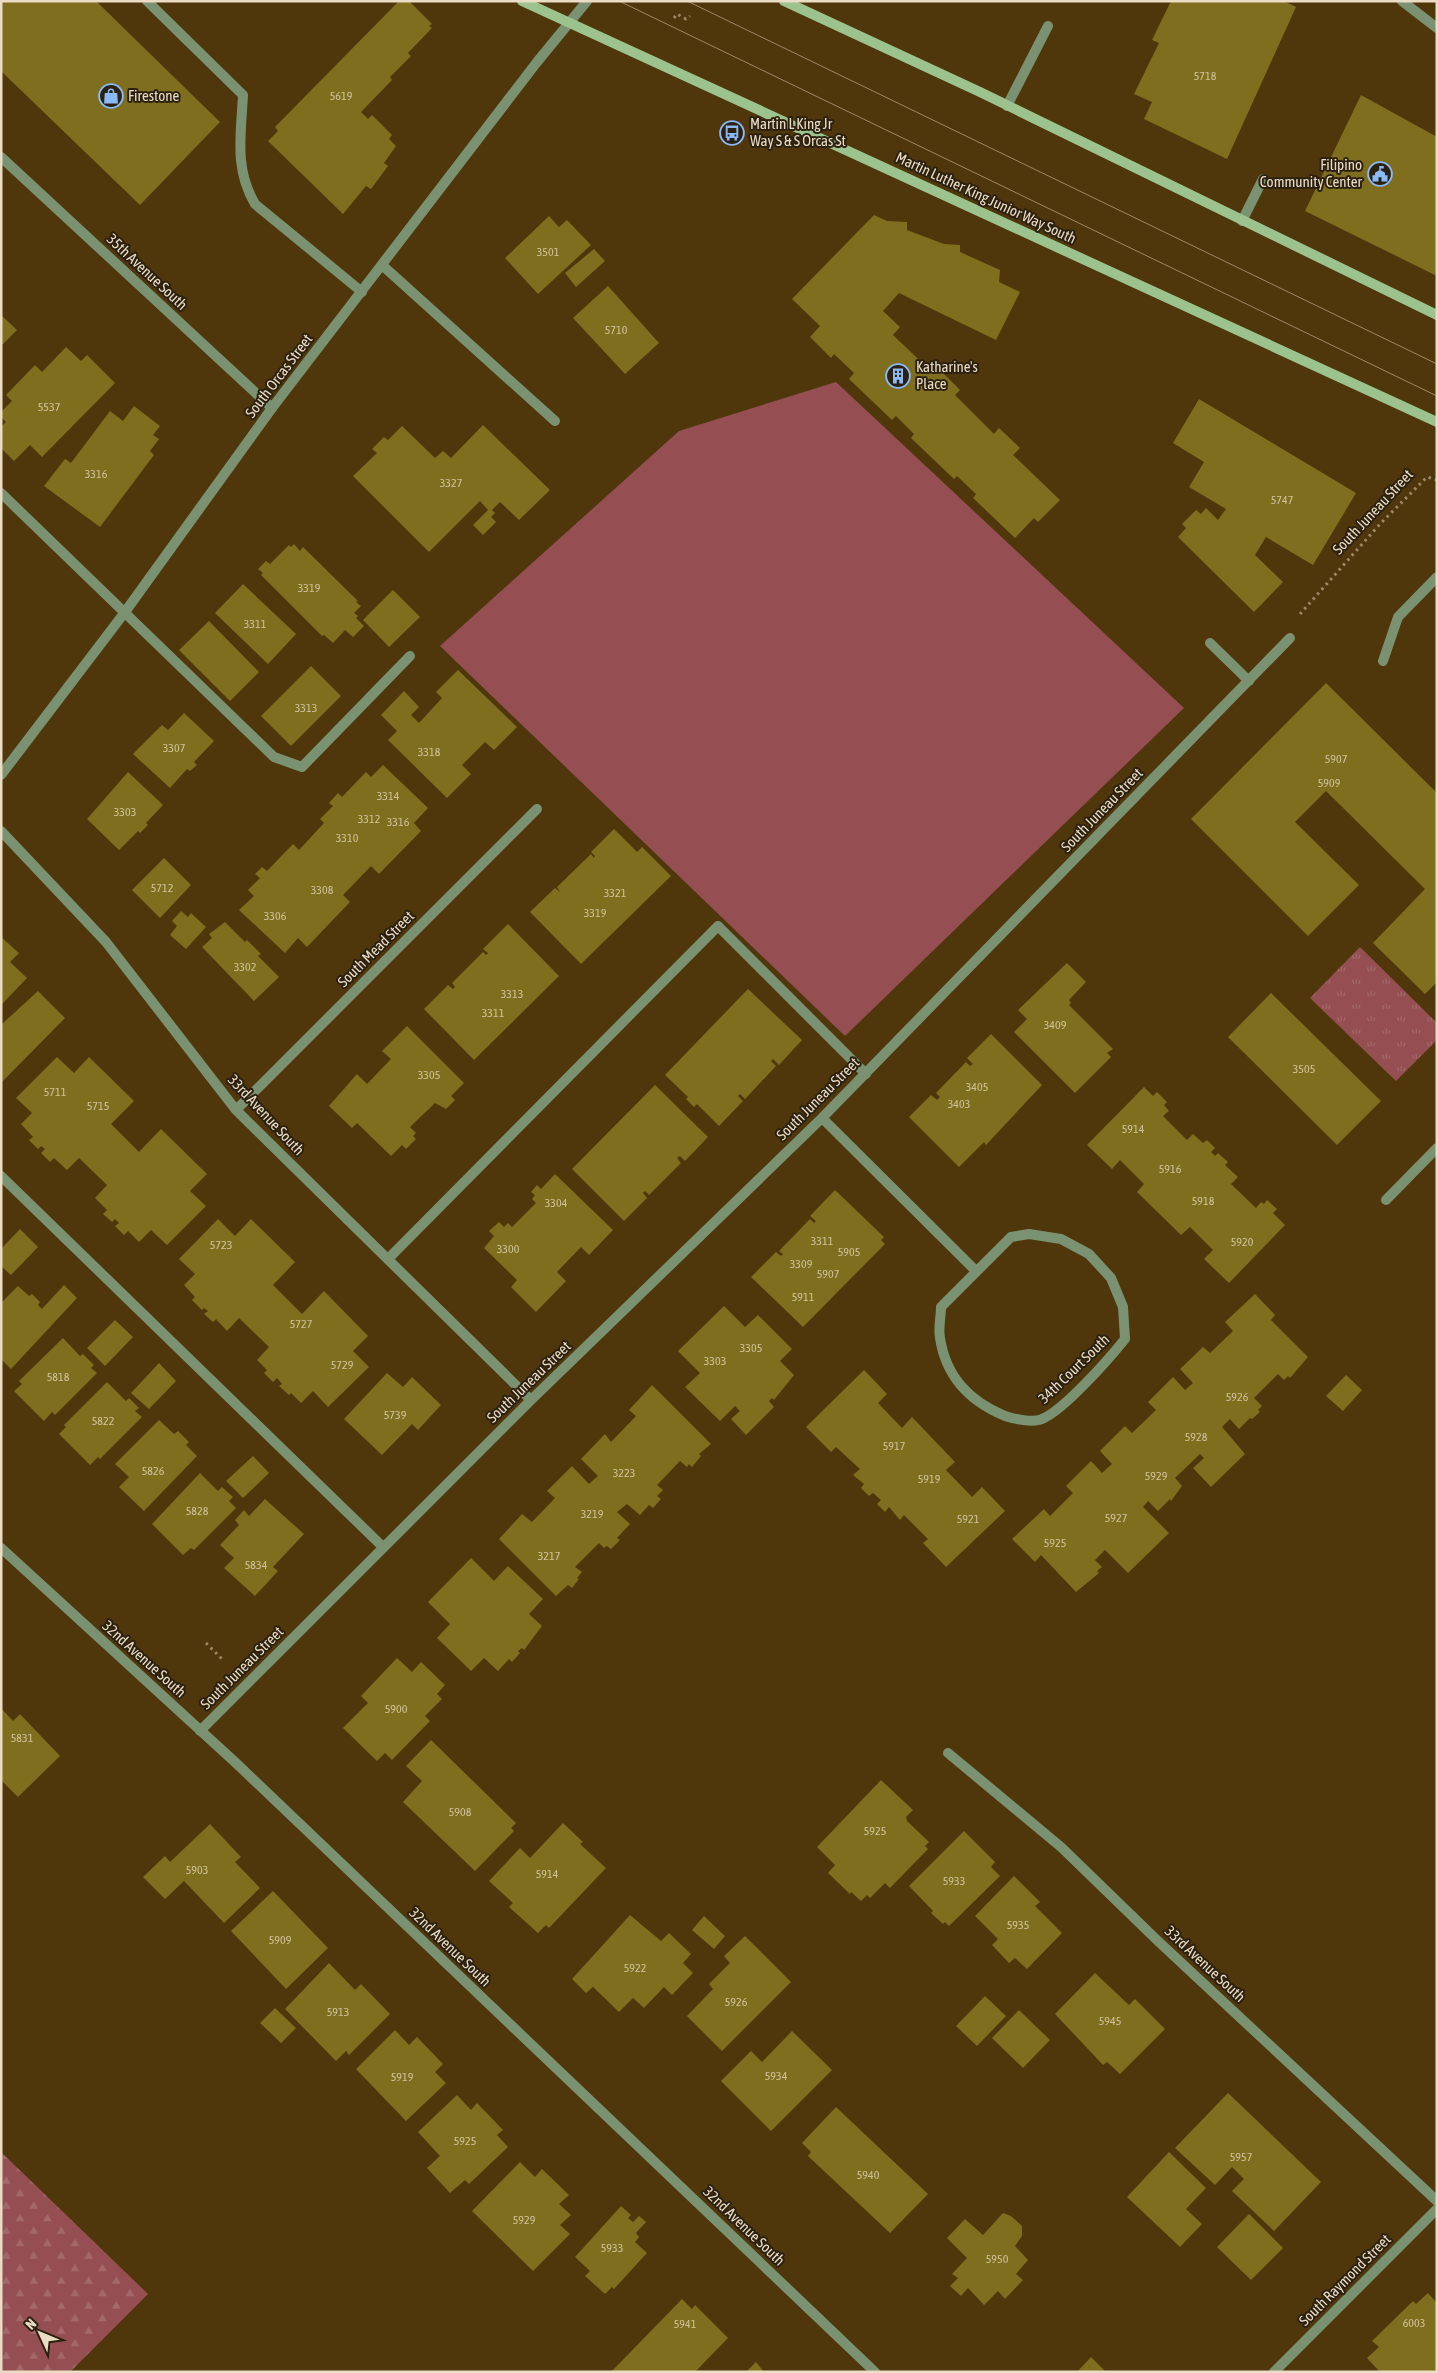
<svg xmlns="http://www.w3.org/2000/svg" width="1438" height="2373" font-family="'Asap Condensed',sans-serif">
<defs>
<pattern id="forest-firs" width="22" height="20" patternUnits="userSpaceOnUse" patternTransform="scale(1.25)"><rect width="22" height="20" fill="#954f53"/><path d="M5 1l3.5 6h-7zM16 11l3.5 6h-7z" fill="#a4686a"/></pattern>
<pattern id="park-tufts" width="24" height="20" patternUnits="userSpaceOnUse" patternTransform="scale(1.25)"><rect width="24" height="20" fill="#954f53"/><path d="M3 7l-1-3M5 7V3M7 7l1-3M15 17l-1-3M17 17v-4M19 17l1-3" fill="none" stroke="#a4686a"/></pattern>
</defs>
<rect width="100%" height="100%" fill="#4f370b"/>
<path fill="#954f53" d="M836,382l348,326 -339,328 -405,-390 239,-215z"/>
<path fill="url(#forest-firs)" d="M1,2152l147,142 -78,78h-69z"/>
<path fill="url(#park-tufts)" d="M1360,947l77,76v17l-41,41 -86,-83z"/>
<path fill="#7e6e1d" d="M1,1h95l124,121 -80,83 -139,-134z
M399,1h10l23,23 -3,2 3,2 -24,25 3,3 -21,21 2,3 -31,32 7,7 4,-4 20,20 -3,4 7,7 -12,17 4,3 -17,23 -5,-3 -23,28 -75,-73 10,-10 -3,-4z
M1171,1h113l12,6 -69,152 -83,-40 8,-17 -18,-8 25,-51 -7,-3z
M1361,95l76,42v139l-132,-65z
M874,215l13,6 20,1v8l37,14 16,1v7l40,18 -1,12 21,10 -24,48 -97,-47 -16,18 17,16 -7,8 41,39 5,-5 21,21 -5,5 39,39 5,-6 21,20 -7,7 47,45 -22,22 -4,-4 -19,20 -42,-40 3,-4 -19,-18 -3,3 -43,-41 3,-4 -18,-18 -4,4 -43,-41 5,-6 -20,-19 -3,4 -21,-21 10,-11 -28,-27z
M549,216l10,11 8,-7 24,25 -53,49 -33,-36z
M594,249l11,12 -29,26 -11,-14z
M608,286l51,57 -34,31 -52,-56z
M1,315l16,15 -16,16z
M66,347l15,14 6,-6 28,28 -73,74 -12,-12 -16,16 -13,-13v-21l5,-5 -5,-5v-5l11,-11 -6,-6 29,-30 7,7z
M1199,399l157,94 -43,72 -47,-28 -11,18 28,27 -29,30 -76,-75 8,-9 -4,-4 14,-14 5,4 5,-6 12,12 8,-11 -37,-22 15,-25 -31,-19z
M134,406l26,20 -7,9 6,4 -9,12 4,4 -54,72 -56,-41 21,-27 6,4 39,-52 13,10z
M483,425l67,65 -31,30 -19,-18 -8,8 3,3 -4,4 5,5 -13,13 -10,-10 15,-15 -8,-9 -51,51 -76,-76 24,-23 -5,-4 12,-12 4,3 14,-14 33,32 8,-7 8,7z
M294,544l6,7 3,-4 55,54 -2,1 5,4 -7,7 4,3 -2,2 8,8 -11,11 -8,-7 -12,13 -9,-8 -2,1 -61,-61 2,-2 -5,-4 8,-8 4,3 19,-19 2,2z
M243,584l53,50 -28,30 -53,-51z
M393,590l27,27 -31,30 -26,-27z
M209,621l50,51 -29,29 -51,-51z
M311,666l30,30 -50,50 -30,-30z
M458,670l59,57 -23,23 -9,-8 -23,23 9,9 -24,24 -59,-58 9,-9 -16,-16 23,-24 15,16 -8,8 8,8 23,-25 -6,-6z
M1326,683l111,110v189l-12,12 -52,-51 52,-54 -99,-98 -31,31 64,63 -51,51 -117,-117z
M184,713l30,28 -20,21 3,3 -7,6 -3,-2 -17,19 -37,-34 29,-29 6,5z
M383,765l45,43 -14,15 7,8 -42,43 -8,-8 -28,29 7,7 -43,45 -9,-9 -13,15 -46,-43 15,-14 -6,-6 12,-12 -5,-4 7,-7 5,4 26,-27 6,6 25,-27 -4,-4 13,-13 -4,-3 9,-10 4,4 24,-25 5,5z
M128,772l35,33 -17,18 2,2 -8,8 -2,-2 -19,19 -32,-31z
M614,829l23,23 5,-5 29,29 -90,88 -51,-52 25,-24 5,4 -3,-5 34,-33 3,4 1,-2 -4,-4z
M164,858l27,27 -31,33 -28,-28z
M181,911l7,6 3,-4 15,14 -20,22 -16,-14 7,-9 -5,-5z
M225,922l20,20 2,-2 14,14 -3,2 21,21 -25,24 -52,-54 10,-9 -3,-4z
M508,924l51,52 -85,84 -50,-51 24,-24 5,4 2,-2 -3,-4 31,-31 3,3 2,-2 -5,-4z
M1,937l18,16 -9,9 17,16 -26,27z
M1067,963l19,19 -17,18 2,3 -2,2 44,44 -6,4 4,4 -36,36 -61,-61 13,-13 -9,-9z
M748,989l54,51 -23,25 -6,-6 -2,2 5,5 -31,33 -5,-5 -2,2 5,5 -24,25 -22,-22 -3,3 -8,-8 2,-2 -23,-22z
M38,991l27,27 -64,65v-58z
M1271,993l110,108 -44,44 -109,-108z
M407,1026l57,57 -13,13 4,4 -9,9 -11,-6 -25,24 6,6 -3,3 3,3 -10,10 -4,-4 -11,11 -34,-33 -5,5 -23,-22 28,-32 10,10 24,-25 -9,-8z
M991,1034l51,51 -56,60 -2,-3 -25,25 -50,-50 22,-22 6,5 3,-3 -4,-4 30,-31 4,4 3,-2 -6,-6z
M57,1057l17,16 15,-16 45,44 -23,23 28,28 22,-23 46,45 -17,17 16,15 -39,39 -16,-15 -12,12 -11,-11 -4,4 -9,-9 4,-3 -4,-4 -3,3 -9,-8 4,-4 -12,-12 12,-13 -28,-27 -12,12 -13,-12 -4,4 -9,-9 4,-4 -4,-3 -3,3 -9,-9 4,-3 -12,-13 11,-11 -16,-15z
M655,1085l53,52 -23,24 -5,-5 -3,2 4,5 -32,32 -4,-4 -2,2 4,5 -23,23 -52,-52z
M1144,1087l9,9 4,-4 10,10 -3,3 5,6 -6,5 24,24 6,-6 10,9 4,-3 8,8 -4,4 4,4 3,-3 10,9 -3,3 13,12 -7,7 25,24 5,-6 3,2 3,-4 10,9 -4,4 12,12 -56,58 -25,-24 9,-9 -23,-23 -9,8 -44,-43 7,-8 -24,-24 -8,9 -25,-24z
M555,1174l58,56 -24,25 -8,-8 -24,25 9,9 -30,31 -25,-25 6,-7 -33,-32 10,-12 -5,-5 10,-9 5,5 4,-4 4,4 24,-24 -4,-4 3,-4 -4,-3 6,-7 4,4z
M835,1190l49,47 -3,3 4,4 -82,83 -52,-50 25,-25 5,4 2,-2 -4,-3 31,-32 4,4 2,-2 -6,-5z
M218,1219l17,17 16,-17 44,43 -22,23 29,29 22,-23 44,45 -15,15 16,16 -41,40 -15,-16 -12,12 -10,-10 -2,2 -10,-9 3,-2 -5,-6 -4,4 -9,-9 3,-3 -10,-10 12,-13 -30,-29 -12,13 -11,-12 -3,3 -9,-8 4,-3 -4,-3 -2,2 -10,-10 3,-3 -11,-12 11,-11 -16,-15z
M20,1229l18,18 -27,28 -10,-9v-17z
M64,1285l13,13 -66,71 -10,-10v-56l17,-17 11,10 3,-2 8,8 -2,3 4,4z
M1255,1294l20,21 -4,5 37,37 -18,21 -2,-2 -4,4 -6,-6 -24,24 8,8 -4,4 2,2 -8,7 -2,-1 -11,11 -9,-10 -8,8 23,27 -34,33 -18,-19 11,-10 -4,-4 -25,24 7,8 -11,15 -1,-2 -12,12 -10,-10 -5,6 26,26 -41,40 -23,-23 -10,10 7,7 -5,4 2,2 -23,19 -35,-37 -6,7 -23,-23 32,-30 6,7 23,-23 -7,-7 25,-25 11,12 10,-9 -12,-13 25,-25 7,7 24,-23 -8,-8 25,-25 12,13 8,-7 -13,-14 23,-22 7,6 23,-22 -8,-9z
M724,1306l21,21 13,-12 34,34 -12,12 14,14 -20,25 -2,-2 -3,3 5,6 -28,28 -15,-16 9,-8 -5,-5 -15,15 -35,-34 15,-14 -22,-22z
M115,1320l18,17 -28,29 -18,-18z
M63,1338l17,18 3,-2 11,11 -3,3 6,5 -42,42 -3,-3 -8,9 -30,-30 8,-7 -3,-3z
M159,1363l17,18 -27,28 -18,-16z
M864,1370l23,24 -9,9 24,25 10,-11 43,45 -9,8 26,27 10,-10 23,24 -59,56 -23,-24 5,-4 -24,-24 -4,5 -11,-13 -4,5 -8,-8 4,-4 -8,-7 -4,3 -8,-8 3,-4 -11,-9 7,-6 -24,-22 -5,5 -25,-25z
M387,1373l16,14 9,-10 29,28 -23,25 -6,-6 -30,31 -38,-36z
M1346,1375l16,15 -19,21 -17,-15z
M107,1382l19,19 3,-3 10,10 -4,3 7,6 -42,42 -2,-2 -8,8 -31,-31 7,-7 -2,-2z
M652,1385l59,59 -12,10 2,2 -9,11 -3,-3 -2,3 -7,-6 -23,24 6,5 -6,6 4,3 -8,9 -4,-3 -9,10 -13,-11 -10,8 13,12 -13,14 3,2 -9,9 -4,-3 -3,2 -5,-5 -24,24 7,5 -5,6 2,1 -7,9 -4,-3 -12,11 -57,-57 23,-25 10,8 23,-24 -8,-7 25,-25 17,18 9,-8 -17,-17 24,-25 6,8 25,-26 -7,-6z
M159,1420l15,14 4,-3 11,11 -3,3 11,11 -53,55 -25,-24 10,-10 -14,-13z
M253,1456l16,17 -26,25 -17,-17z
M200,1473l18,18 4,-4 11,10 -4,4 7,7 -42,42 -3,-2 -8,7 -31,-31z
M265,1499l39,35 -31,33 5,4 -23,25 -31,-28 10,-10 -14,-13 19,-20 -4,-5 9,-10 5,6z
M471,1558l23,23 14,-15 35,33 -14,15 13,12 -18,24 -2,-2 -4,3 2,2 -8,9 -3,-3 -11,12 -14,-13 -13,13 -34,-33 13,-14 -22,-22z
M397,1658l15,14 9,-10 24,23 -8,9 5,5 -17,17 5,5 -38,39 -7,-7 -8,8 -34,-33 25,-25 -7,-7z
M1,1708l12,13 7,-7 40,42 -42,41 -17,-17z
M431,1740l85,83 -5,5 3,3 -39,40 -72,-69 19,-21 -16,-15z
M881,1780l32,30 -7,7 1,4 22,21 -4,4 3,3 -38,39 -5,-5 -15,15 -3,-3 -6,6 -10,-9 -1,2 -22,-21 7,-8 -18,-18z
M563,1823l20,19 -3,2 26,24 -57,60 -3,-3 -8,8 -29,-26 4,-4 -24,-22 31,-33 10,10z
M210,1824l31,33 -6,5 25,26 -36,35 -40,-42 -19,18 -22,-22 22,-21 5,6z
M964,1831l31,31 -4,5 9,9 -51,50 -4,-4 -2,2 -12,-11 2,-2 -24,-25z
M1014,1876l26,26 -5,4 27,27 -35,36 -12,-11 -6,5 -17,-18 6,-6 -23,-23z
M273,1891l55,57 -42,41 -55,-58z
M630,1915l31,26 8,-8 22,21 -8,9 10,10 -21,22 -8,-8 -20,21 -11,-10 -14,14 -26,-25 -7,6 -14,-14z
M704,1916l21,20 -11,13 -22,-19z
M745,1936l46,46 -69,69 -35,-35 26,-27 -4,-5 21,-21 -6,-7z
M329,1963l26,27 6,-6 29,30 -41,41 -3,-4 -10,10 -51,-52z
M1095,1973l34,32 6,-6 30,30 -45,45 -13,-12 -4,3 -48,-51z
M985,1996l21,20 -29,30 -21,-20z
M275,2008l21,20 -15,15 -21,-20z
M1019,2010l31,30 -27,28 -31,-30z
M395,2030l14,15 8,-8 26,27 -8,8 11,11 -40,38 -50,-52z
M792,2031l40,39 -61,61 -50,-50 30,-30 11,11z
M1228,2093l93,89 -47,49 -42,-40 12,-12 -12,-12 -17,18 -40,-37z
M457,2095l14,15 6,-7 26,27 -6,5 11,12 -39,37 -4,-4 -15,13 -23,-25 13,-12 -22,-24z
M836,2107l92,87 -38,39 -82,-77 3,-4 -9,-9z
M1169,2152l37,36 -20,21 16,15 -22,23 -53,-50z
M520,2162l15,15 7,-8 27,26 -10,9 12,11 -11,10 10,9 -37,37 -61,-60z
M621,2206l10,9 -3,3 5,4 6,-6 7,6 -10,11 3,4 -4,5 12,11 -33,36 -2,-2 -7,7 -20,-18 5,-5 -15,-14z
M1003,2213l8,3 11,10v10l-7,10 13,14 -12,14 7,6 -18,19 -7,-8 -14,14 -16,-17 -7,8 -11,-10 8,-8 -6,-4 15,-16 -20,-20 18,-19 18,16z
M1249,2214l34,34 -32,32 -34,-33z
M1428,2293l9,10v69h-57l-13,-14 12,-11 -7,-6 41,-40 3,3z
M682,2299l10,10 3,-4 33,33 -33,34h-84z
M1091,2357l15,15h-29z
M756,2362l8,10h-18z"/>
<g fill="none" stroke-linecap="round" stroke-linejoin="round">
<path stroke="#9c8867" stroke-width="3" stroke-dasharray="2.5 4" stroke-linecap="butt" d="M674,18l3,-4 9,5 4,-3
M1300,614l80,-90 47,-47 10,3
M206,1643l17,17"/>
<path stroke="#7a9271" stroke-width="10" d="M147,1l96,94c-2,40 -9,73 12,109l107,88
M1402,1l35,27
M1007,106l41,-80
M1242,221l21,-42
M1,493l273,264 28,10 108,-111
M1210,643l39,38
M1383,661l15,-44 39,-40
M1,1176l382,371
M1386,1200l51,-52
M388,1259l330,-333 148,148"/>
<path stroke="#7a9271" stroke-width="10" d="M1,157l271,251
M382,265l173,156
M1,831l105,111 130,168 295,290
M236,1110l301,-301
M822,1118l154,153
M1029,1234l32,5 28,15 22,24 12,29 2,32c-16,20 -61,71 -83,80 -9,4 -28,0 -37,-3 -36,-15 -59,-39 -65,-78 -2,-10 1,-21 1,-31l70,-70z
M1,1548l235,215 639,609
M200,1731l331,-331 291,-282 468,-480
M948,1753l113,94 98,95 278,259
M1274,2372l163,-163"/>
<path stroke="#7a9271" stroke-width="10" d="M1,775l124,-163 147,-204 265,-346 50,-61"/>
<path stroke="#9cc38d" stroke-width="10" d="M522,1l915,421
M784,1l196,91 457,223"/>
<path stroke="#9d8968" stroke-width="1" d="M619,1l818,395
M687,1l750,363"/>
</g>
<defs>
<g id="shop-ring" transform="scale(1.25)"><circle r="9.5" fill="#2c210f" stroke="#8bbafc" stroke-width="1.5"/><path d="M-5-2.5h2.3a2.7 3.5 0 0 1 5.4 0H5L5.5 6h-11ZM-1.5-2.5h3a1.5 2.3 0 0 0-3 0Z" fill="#8bbafc"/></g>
<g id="bus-ring" transform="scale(1.25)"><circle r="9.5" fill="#2c210f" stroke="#8bbafc" stroke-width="1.5"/><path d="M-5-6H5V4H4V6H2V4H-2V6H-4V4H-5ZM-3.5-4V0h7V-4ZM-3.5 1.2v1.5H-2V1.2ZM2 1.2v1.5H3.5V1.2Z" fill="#8bbafc"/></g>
<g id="civic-ring" transform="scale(1.25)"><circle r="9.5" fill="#2c210f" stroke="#8bbafc" stroke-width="1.5"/><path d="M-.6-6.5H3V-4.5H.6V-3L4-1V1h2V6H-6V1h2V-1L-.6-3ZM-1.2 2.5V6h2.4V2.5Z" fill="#8bbafc"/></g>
<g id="building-ring" transform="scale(1.25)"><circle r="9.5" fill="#2c210f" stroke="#8bbafc" stroke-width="1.5"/><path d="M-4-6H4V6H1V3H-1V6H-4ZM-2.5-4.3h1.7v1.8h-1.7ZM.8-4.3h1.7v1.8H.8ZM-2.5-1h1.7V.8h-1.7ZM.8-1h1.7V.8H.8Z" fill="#8bbafc"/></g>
</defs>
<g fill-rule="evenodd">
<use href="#shop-ring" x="111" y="96"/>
<use href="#bus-ring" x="732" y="133"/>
<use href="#civic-ring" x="1380" y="174"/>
<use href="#building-ring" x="898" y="376"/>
</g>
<g text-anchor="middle" stroke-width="4" stroke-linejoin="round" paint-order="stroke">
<g font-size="12" fill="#d0c09c">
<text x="1205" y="80">5718</text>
<text x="341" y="100">5619</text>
<text x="548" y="256">3501</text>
<text x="616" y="334">5710</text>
<text x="49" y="411">5537</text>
<text x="96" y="478">3316</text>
<text x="451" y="487">3327</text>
<text x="1282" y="504">5747</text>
<text x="309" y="592">3319</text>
<text x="255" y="628">3311</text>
<text x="306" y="712">3313</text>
<text x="174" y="752">3307</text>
<text x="429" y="756">3318</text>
<text x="1336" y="763">5907</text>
<text x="1329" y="787">5909</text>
<text x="388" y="800">3314</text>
<text x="125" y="816">3303</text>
<text x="369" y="823">3312</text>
<text x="398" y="826">3316</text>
<text x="347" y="842">3310</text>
<text x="162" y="892">5712</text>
<text x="322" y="894">3308</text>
<text x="615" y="897">3321</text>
<text x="595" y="917">3319</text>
<text x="275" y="920">3306</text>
<text x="245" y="971">3302</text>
<text x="512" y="998">3313</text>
<text x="493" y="1017">3311</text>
<text x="1055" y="1029">3409</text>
<text x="1304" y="1073">3505</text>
<text x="429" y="1079">3305</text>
<text x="977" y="1091">3405</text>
<text x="55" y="1096">5711</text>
<text x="959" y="1108">3403</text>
<text x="98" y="1110">5715</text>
<text x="1133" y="1133">5914</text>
<text x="1170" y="1173">5916</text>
<text x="1203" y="1205">5918</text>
<text x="556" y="1207">3304</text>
<text x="822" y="1245">3311</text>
<text x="1242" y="1246">5920</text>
<text x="221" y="1249">5723</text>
<text x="508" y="1253">3300</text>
<text x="849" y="1256">5905</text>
<text x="801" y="1268">3309</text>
<text x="828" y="1278">5907</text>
<text x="803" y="1301">5911</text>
<text x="301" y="1328">5727</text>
<text x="751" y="1352">3305</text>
<text x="715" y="1365">3303</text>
<text x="342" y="1369">5729</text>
<text x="58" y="1381">5818</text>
<text x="1237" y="1401">5926</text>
<text x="395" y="1419">5739</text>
<text x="103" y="1425">5822</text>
<text x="1196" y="1441">5928</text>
<text x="894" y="1450">5917</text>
<text x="153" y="1475">5826</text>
<text x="624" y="1477">3223</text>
<text x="1156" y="1480">5929</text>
<text x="929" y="1483">5919</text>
<text x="197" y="1515">5828</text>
<text x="592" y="1518">3219</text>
<text x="1116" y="1522">5927</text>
<text x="968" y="1523">5921</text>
<text x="1055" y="1547">5925</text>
<text x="549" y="1560">3217</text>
<text x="256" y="1569">5834</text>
<text x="396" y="1713">5900</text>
<text x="22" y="1742">5831</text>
<text x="460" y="1816">5908</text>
<text x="875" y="1835">5925</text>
<text x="197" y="1874">5903</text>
<text x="547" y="1878">5914</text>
<text x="954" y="1885">5933</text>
<text x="1018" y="1929">5935</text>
<text x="280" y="1944">5909</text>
<text x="635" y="1972">5922</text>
<text x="736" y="2006">5926</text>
<text x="338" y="2016">5913</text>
<text x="1110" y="2025">5945</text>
<text x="776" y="2080">5934</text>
<text x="402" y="2081">5919</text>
<text x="465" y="2145">5925</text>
<text x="1241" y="2161">5957</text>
<text x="868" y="2179">5940</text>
<text x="524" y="2224">5929</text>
<text x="612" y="2252">5933</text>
<text x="997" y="2263">5950</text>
<text x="1414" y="2327">6003</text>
<text x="685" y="2328">5941</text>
</g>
<g font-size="15" fill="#ebdcc6" stroke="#2c210f" text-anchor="start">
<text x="128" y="101">Firestone</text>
<text x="750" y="129">Martin L King Jr<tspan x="750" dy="17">Way S &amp; S Orcas St</tspan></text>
<text x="1362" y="170" text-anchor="end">Filipino<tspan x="1362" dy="17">Community Center</tspan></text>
<text x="916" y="372">Katharine's<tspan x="916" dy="17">Place</tspan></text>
</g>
<g font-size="15" fill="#ebdcc6" stroke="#2c210f">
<text transform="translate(986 198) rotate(25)" y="5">Martin Luther King Junior Way South</text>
<text transform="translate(147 272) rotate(43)" y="5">35th Avenue South</text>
<text transform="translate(279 376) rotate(-53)" y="5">South Orcas Street</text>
<text transform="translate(1373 512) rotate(-47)" y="5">South Juneau Street</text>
<text transform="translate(1102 810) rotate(-46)" y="5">South Juneau Street</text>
<text transform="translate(376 949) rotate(-45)" y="5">South Mead Street</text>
<text transform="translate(818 1099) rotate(-45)" y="5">South Juneau Street</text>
<text transform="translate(266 1115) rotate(47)" y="5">33rd Avenue South</text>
<text transform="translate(1074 1369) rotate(-44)" y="5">34th Court South</text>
<text transform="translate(529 1382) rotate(-44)" y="5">South Juneau Street</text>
<text transform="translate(144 1659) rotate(42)" y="5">32nd Avenue South</text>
<text transform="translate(242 1668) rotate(-45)" y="5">South Juneau Street</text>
<text transform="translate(450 1947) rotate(44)" y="5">32nd Avenue South</text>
<text transform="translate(1205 1964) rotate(43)" y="5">33rd Avenue South</text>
<text transform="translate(744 2226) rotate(44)" y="5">32nd Avenue South</text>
<text transform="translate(1345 2280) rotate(-45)" y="5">South Raymond Street</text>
</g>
</g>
<rect width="1438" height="2373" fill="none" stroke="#ebdcc6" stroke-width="5"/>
<g transform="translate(40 2333) rotate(314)" stroke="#2c210f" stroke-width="4" paint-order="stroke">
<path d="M0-4L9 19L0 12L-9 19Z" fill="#ebdcc6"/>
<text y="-8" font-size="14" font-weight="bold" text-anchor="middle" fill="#ebdcc6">N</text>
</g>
</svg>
